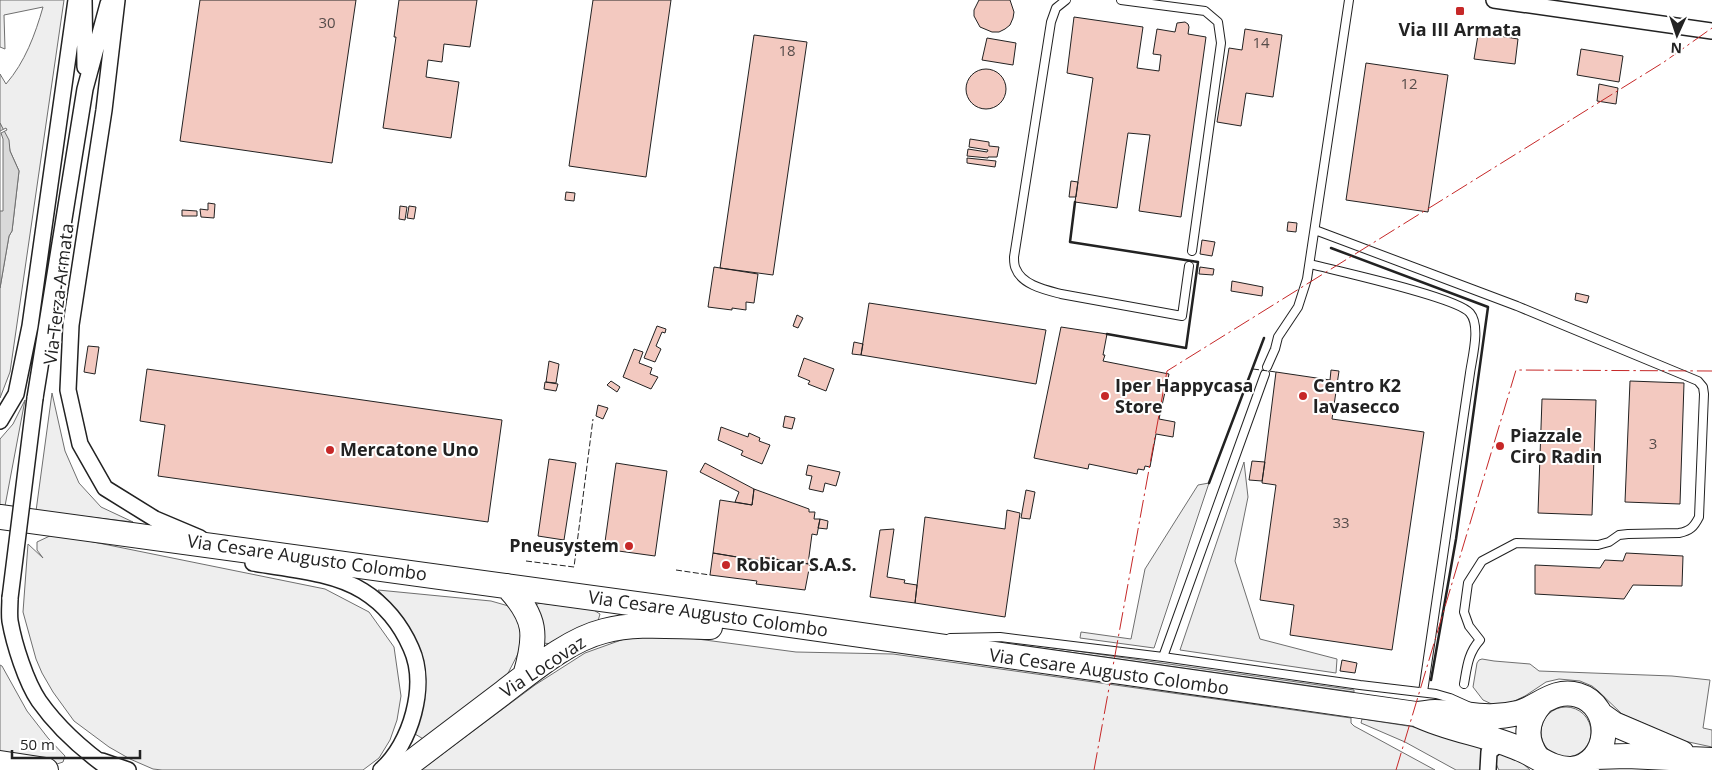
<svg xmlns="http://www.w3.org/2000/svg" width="1712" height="770" font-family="'Open Sans',sans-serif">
<rect width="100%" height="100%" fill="#fff"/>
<path fill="#eee" stroke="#6f6f6f" d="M0,0h64l-54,372 -10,26v-110l9,-52 3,-5 7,-60 -9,-20 -1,-6 -9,-22v-49l6,10c19,-22 29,-49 37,-77l-39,8 1,34 -5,-2z
M52,393l13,58 14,32 22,24 32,15 -97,-11z
M25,400l-20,106h-5v-67l13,-15z
M1244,462l4,35 -13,64 25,78 77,20 -1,14 -156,-23z
M1209,483l-55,165 -74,-10 1,-6 50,7 14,-70 53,-84z
M54,534l271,55 44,23 25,35 7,49 -4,24 -7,20 -11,18 -16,12h-201l-9,-1 -23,-10 -21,-12 -35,-26 -21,-29 -11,-19 -6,-14 -13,-47 5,-68 15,14 -6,-8v-8z
M378,590l113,11 21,6 8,11 1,30 -15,29 -81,63 -10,-6c11,-34 13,-74 -5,-105 -8,-15 -21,-27 -32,-39z
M539,603l53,6 8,5 -2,7 -44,23 -12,-1 -7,-37z
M638,634l44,3 114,15 97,2 458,64v5l3,3 81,44h-1014l114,-85 50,-32z
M1019,643l335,47v2l-335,-47z
M1482,659l12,2 36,3 9,7 133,5 38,4 -7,48 9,2v17l-28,-6 -62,-27 -25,-24 -5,-4 -12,-5 -21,-2 -13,3 -21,14 -15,7 -16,2 -11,-5 -10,-13 4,-24 2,-3z
M0,665l2,1 25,45 21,27 17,18 -2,6 -6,2 -57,-8z
M1541 732a25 25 0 1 1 50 0a25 25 0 1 1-50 0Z
M1362,719l59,9 59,19 2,8v15h-26l-51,-28 -44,-19z
M1498,753l21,7 11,10h-31c-3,-5 -5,-12 -1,-17z"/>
<path fill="#d9d9d9" stroke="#6f6f6f" d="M0,123l9,17 1,11 9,20 -7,60 -3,5 -9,52z"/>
<path fill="#fff" stroke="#6f6f6f" d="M6,128l1,2 -6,3 2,6v72h-3v-80z"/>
<path fill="#f3c9c0" stroke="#222" d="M200,0h156l-24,163 -152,-22z
M399,0h78l-7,47 -26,-3 -2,18 -14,-2 -2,17 33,5 -8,56 -68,-10 13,-91h-2z
M593,0h78l-25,177 -77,-11z
M979,0h31l4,12 -1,6 -3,7 -5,4 -6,3h-7l-12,-5 -6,-11v-6z
M1074,17l69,10 -6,41 22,3 2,-16 -8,-1 4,-25 18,3 2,-9 8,-1 3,2 1,3 -1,7 18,3 -25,180 -42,-6 11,-76 -22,-2 -11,75 -42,-6 18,-124 -26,-5z
M1245,29l37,6 -9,62 -27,-4 -5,33 -24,-4 12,-74 13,2z
M1488,34l30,5 -3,25 -41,-5 4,-24 10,2z
M754,35l53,7 -34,233 -53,-7z
M987,38l29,5 -3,22 -31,-5z
M1581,49l42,7 -4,26 -42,-7z
M1366,63l82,12 -20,137 -82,-12z
M966 89a20 20 0 1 1 40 0a20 20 0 1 1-40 0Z
M1599,84l19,4 -2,16 -19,-3z
M970,139l19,3v4l10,1 -2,10h-9v1l-21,-2 1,-7 19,3 1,-2 -19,-3z
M967,158l29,3 -1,6 -28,-4z
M1071,181l7,1 -2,15h-7z
M566,192l9,1 -1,8 -9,-1z
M208,203l7,1 -1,14 -13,-1 -1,-8 8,1z
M400,206l7,1 -2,13 -6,-1z
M409,206l7,1 -2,12 -7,-1z
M182,210l15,1v5h-15z
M1288,222l9,1 -1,9 -9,-1z
M1202,240l13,2 -3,14 -12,-2z
M714,267l44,7 -4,29 -8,-1v8l-14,-2v2l-24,-3z
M1200,267l14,2 -1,6 -14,-1z
M1232,281l31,6 -1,9 -31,-5z
M1576,293l13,3 -2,7 -12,-3z
M869,303l177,27 -10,54 -175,-29z
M797,315l6,3 -5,10 -5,-2z
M657,326l9,3 -1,4 -3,-1 -6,14 5,3 -6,13 -11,-4z
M1061,327l46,7 -4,21h2l-2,6 66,13 -10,45 16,3 -2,15 -17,-3 -6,33 -5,-1 -1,4 -6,-1 -1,5 -48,-10 -1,5 -54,-11z
M854,342l9,2 -2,11 -9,-1z
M88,346l11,1 -4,27 -11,-2z
M634,349l9,3 -4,11 13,5 -2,6 8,3 -7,12 -28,-12z
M804,358l30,11 -8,22 -18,-7 2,-3 -12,-5z
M549,361l10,3 -3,19 -10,-1z
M147,369l355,51 -14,102 -330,-46 7,-51 -25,-4z
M1331,370l8,1 -7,48 92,13 -32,218 -102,-15 4,-30 -34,-5 16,-115 -14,-2 14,-111 54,8z
M611,381l9,6 -3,5 -10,-7z
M1630,381l54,2 -4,121 -55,-2z
M545,382l13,2 -2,7 -12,-2z
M1542,399l54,1 -4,115 -54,-2z
M598,405l10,3 -5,11 -7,-3z
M785,416l10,2 -3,11 -9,-2z
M721,427l27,10 1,-4 11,5 -1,3 11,4 -8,19 -21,-9 2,-4 -25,-11z
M549,459l27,4 -12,77 -26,-4z
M1252,461l13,1 -3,19 -13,-1z
M616,463l51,8 -12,85 -51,-7z
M705,463l49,26 -2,16 -17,-3 4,-10 -39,-20z
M808,465l32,7 -4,14 -11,-3 -2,9 -14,-3 3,-13 -6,-1z
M754,489l55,20v3h6l-1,7h6l-3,16 -5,-1 -4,30 -47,-7v4l-48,-8 7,-53 32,5z
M1026,490l9,2 -5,27 -9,-1z
M1007,510l13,3 -15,104 -90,-14 10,-86 80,12z
M820,519l8,2 -1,8 -9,-1z
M894,529l-7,48 18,3 -1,3 13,2 -2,18 -45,-6 10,-67z
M713,553l48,8v-4l49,7 -5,26 -49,-6 1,-3 -47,-6z
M1626,553l57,3 -1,30 -49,-1 -9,14 -89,-5v-29l65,3 5,-8 18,1z
M1342,660l15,3 -2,10 -15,-2z"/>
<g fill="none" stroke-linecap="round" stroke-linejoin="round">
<g stroke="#222" stroke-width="10">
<path id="service" d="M1066,0l-10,8 -5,14 -37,235c0,4 0,9 2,12 6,16 30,21 45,25l121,22 7,-50
M1121,0l84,11 13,11 3,21 -29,208
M1315,230l202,76 181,75 5,6 1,7 -5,123c-5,10 -9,14 -20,16l-51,1 -9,1 -10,7 -11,3 -82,-2 -34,18 -14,22 -4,29 5,14 11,14c-12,13 -13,27 -16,44
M1310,264c27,7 147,33 160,49 11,13 2,45 0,60l-47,319
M1267,367l8,-18 3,-12 20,-30 9,-28 42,-279
M950,638l50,-1 163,20 197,28 76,9 14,4 20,9
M1163,657l102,-283"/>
</g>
<g stroke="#222" stroke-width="18">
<path id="minor" d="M84,0l1,67
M117,0l-13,110 -33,215 -3,65 12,54 25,44 50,31 45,19
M1494,0l218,31
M35,398l50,-309 23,-85
M0,421l16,-27 14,-68 46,-326
M253,563c34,6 80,9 110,28 21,13 38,34 48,57 17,37 0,96 -30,122
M10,598c0,7 -1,16 0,23 4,23 16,61 29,80 19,27 45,50 72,69
M102,761l26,9
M1488,770l1,-18 12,-10"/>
</g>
<g stroke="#222" stroke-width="26">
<path id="primary" d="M0,517l798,109 618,88c6,0 12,-2 19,-2 30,0 50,9 83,1 21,-6 36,-25 60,-18 37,11 33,69 -6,74 -21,1 -34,-13 -52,-20 -34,-15 -72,-19 -104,-35
M507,586c30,32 30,49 18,90
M1600,714l14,10 68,29
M1537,757c-13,-18 -11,-37 4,-54
M1595,757l32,-1 85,4
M0,763l46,7
M401,770c34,-26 69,-52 103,-78 29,-22 64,-52 100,-61 34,-9 70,-4 106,-4"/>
</g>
<use href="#service" stroke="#fff" stroke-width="8"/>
<use href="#minor" stroke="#fff" stroke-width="15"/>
<use href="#primary" stroke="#fff" stroke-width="24"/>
<g stroke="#222" stroke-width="18" stroke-linecap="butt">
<path id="minor-bridge" d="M10,598l25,-200"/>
</g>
<use href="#minor-bridge" stroke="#fff" stroke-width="15"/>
<path stroke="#222" stroke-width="1" stroke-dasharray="6 2.5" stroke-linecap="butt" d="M1253,369l23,3
M526,561l48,6 19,-148
M676,570l34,5"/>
<path stroke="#222" stroke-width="2.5" d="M1075,202l-5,40 128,20 -12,86 -79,-14
M1331,248l157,59 -32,232 -25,141
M1209,483l55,-145"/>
<path stroke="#c62828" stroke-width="1" stroke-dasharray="18 4 2.5 4" stroke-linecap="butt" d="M1094,770l73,-399 497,-309 48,-34
M1396,770l120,-400 196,1"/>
</g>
<g fill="#c62828" stroke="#fff" stroke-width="2">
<rect x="1455" y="6" width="10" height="10" rx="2.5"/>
<circle cx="1105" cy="396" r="5"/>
<circle cx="1303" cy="396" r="5"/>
<circle cx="1500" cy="446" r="5"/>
<circle cx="330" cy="450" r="5"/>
<circle cx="629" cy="546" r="5"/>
<circle cx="726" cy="565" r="5"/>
</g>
<g text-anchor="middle" stroke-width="4" stroke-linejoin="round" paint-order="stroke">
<g font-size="15" fill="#564c4a">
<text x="327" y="28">30</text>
<text x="1261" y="48">14</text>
<text x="787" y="56">18</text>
<text x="1409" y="89">12</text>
<text x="1653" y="449">3</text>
<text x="1341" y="528">33</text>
</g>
<g font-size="18" font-weight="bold" fill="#222" stroke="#fff" text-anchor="start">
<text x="1460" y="36" text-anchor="middle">Via III Armata</text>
<text x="1115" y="392">Iper Happycasa<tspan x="1115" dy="21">Store</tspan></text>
<text x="1313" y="392">Centro K2<tspan x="1313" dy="21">lavasecco</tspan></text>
<text x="1510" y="442">Piazzale<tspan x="1510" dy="21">Ciro Radin</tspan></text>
<text x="340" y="456">Mercatone Uno</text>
<text x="619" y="552" text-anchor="end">Pneusystem</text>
<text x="736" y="571">Robicar S.A.S.</text>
</g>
<g font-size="18" fill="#222" stroke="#fff">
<text transform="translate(59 294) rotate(-83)" y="6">Via Terza Armata</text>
<text transform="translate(307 558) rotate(8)" y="6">Via Cesare Augusto Colombo</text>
<text transform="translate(708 614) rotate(8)" y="6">Via Cesare Augusto Colombo</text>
<text transform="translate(543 667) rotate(-33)" y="6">Via Locovaz</text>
<text transform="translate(1109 672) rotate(8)" y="6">Via Cesare Augusto Colombo</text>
</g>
</g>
<g transform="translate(1677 35) rotate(183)" stroke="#ffffff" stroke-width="4" paint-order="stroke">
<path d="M0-4L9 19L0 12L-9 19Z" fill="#222222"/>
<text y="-8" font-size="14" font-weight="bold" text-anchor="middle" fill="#222222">N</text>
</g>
<path d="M12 750v8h128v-8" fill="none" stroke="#222222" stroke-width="2.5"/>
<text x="20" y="750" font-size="15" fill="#222222" stroke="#ffffff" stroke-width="4" paint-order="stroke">50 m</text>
</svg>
